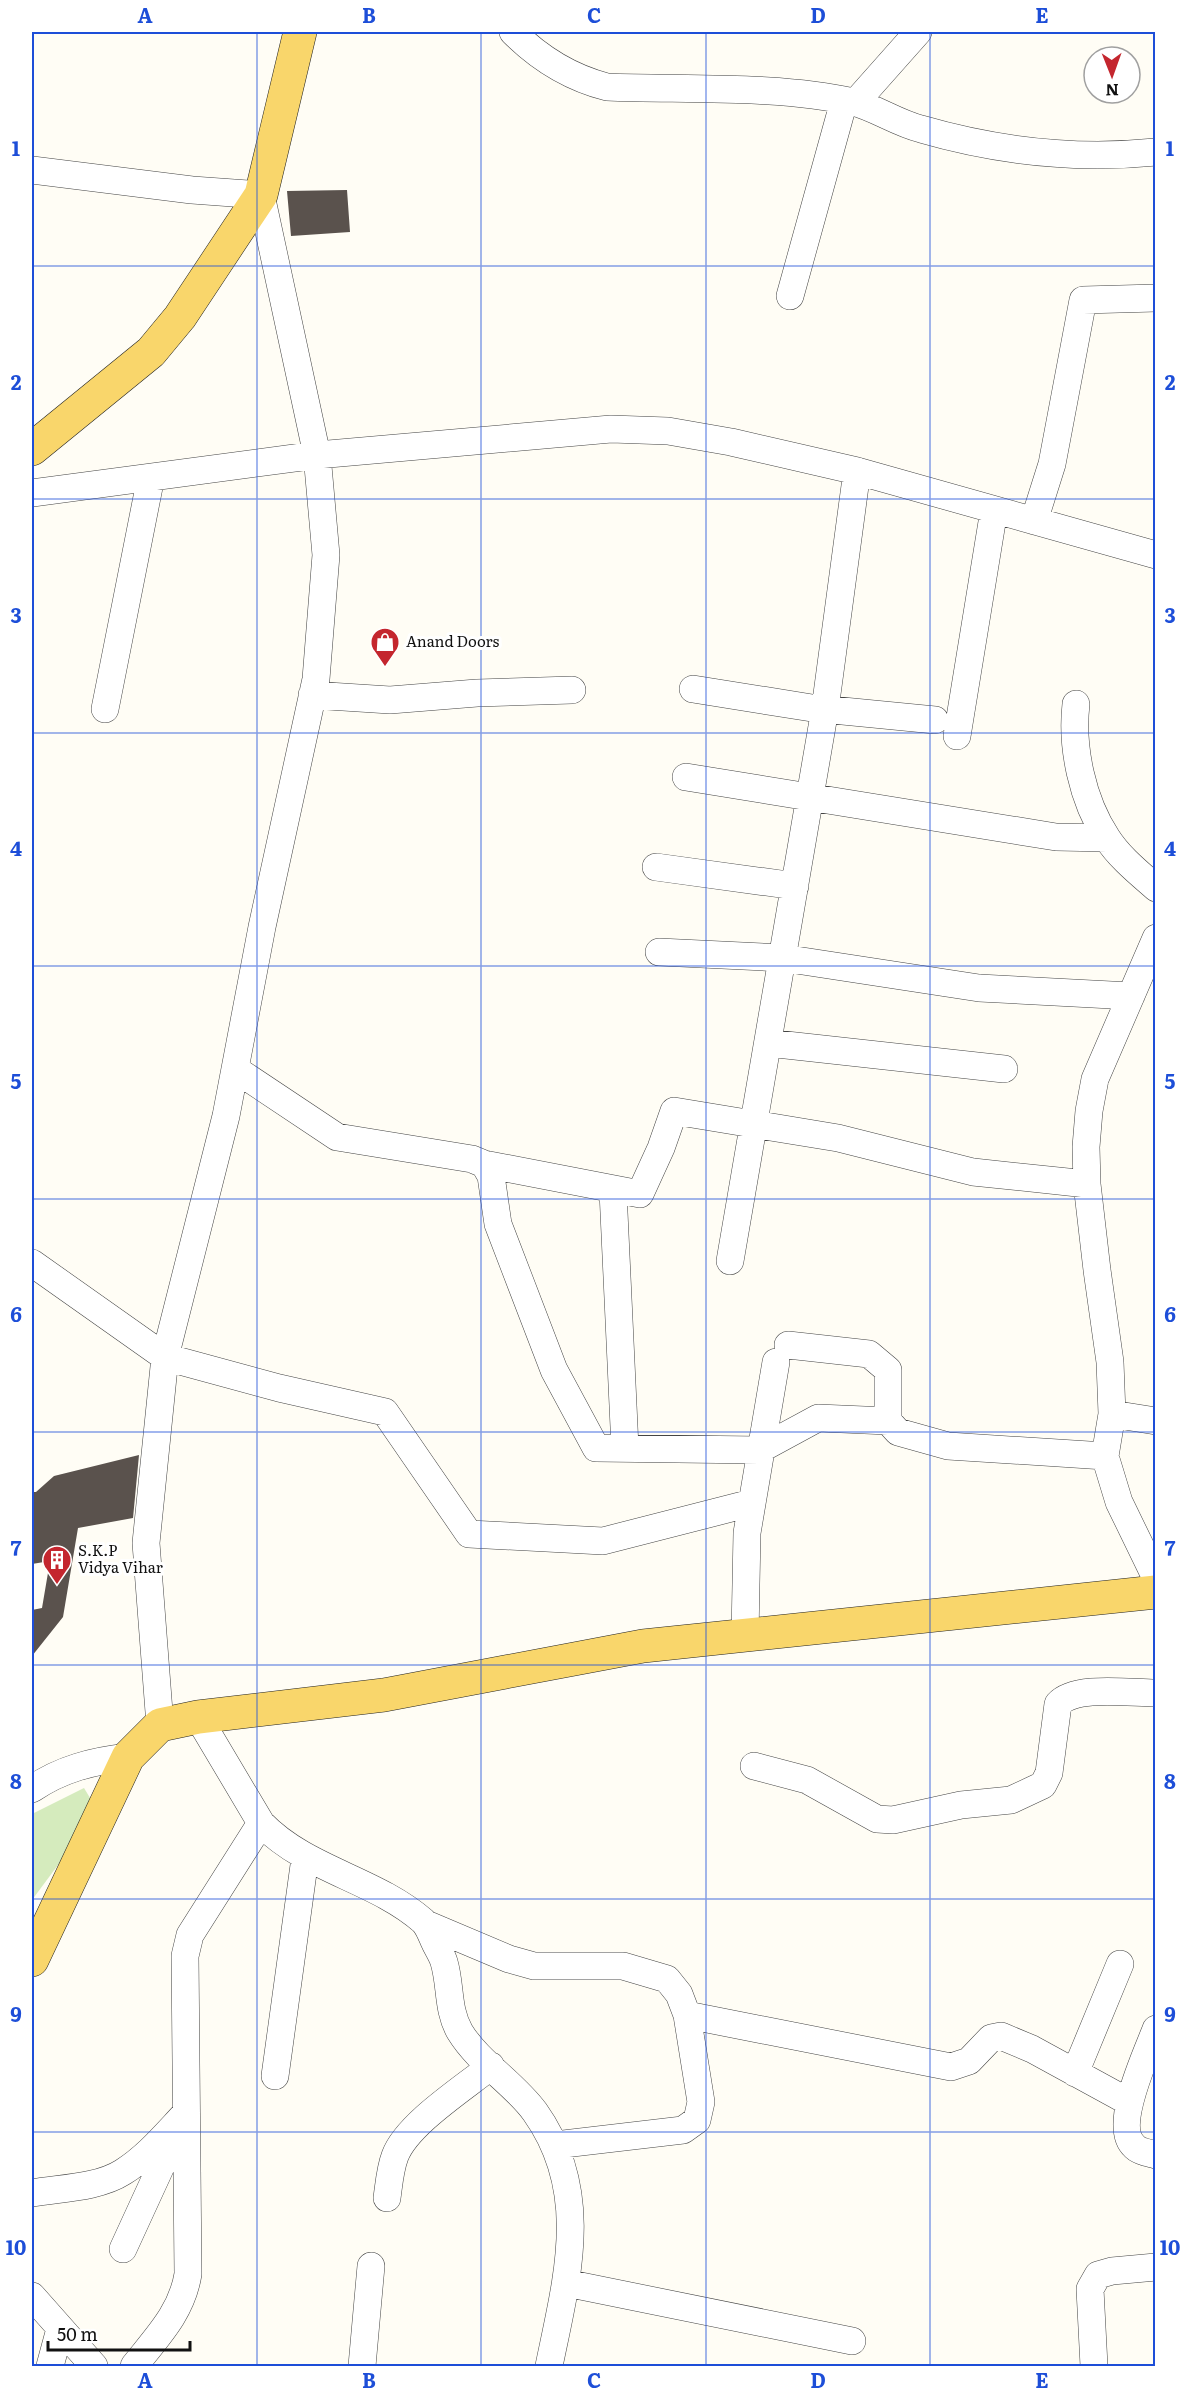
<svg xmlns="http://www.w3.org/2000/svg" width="1187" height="2398" font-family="Literata,serif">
<rect width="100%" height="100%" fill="#fffdf5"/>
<path fill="#d5ebbd" d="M84,1788l14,23 -66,89v-86z"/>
<path fill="#5a524d" d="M347,190l3,42 -59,4 -4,-45z
M139,1455l-6,63 -55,10 -15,89 -31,39v-46l10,-2 8,-47 -18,3v-72h4l18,-16z"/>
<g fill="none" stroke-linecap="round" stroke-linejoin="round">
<g stroke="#444" stroke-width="28">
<path id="minor" d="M513,32c26,26 59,46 94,55 76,3 173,-2 246,15 23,6 44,21 68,27 76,22 155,31 235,23
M855,103l63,-71
M32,170l160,20 69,5 56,260 9,100 -10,124 -54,248 -36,189 -61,241 -19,186 14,182
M790,296l54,-195
M32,493l285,-38 294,-26 57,2 63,11 126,29 299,84
M1034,521l18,-57 31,-164 73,-2
M693,689l119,19 123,12
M312,695l78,5 87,-7 95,-3
M1076,704c-5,43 6,96 31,134 12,19 32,35 49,50
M105,709l46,-232
M957,736l37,-226
M686,777l370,60 51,1
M656,867l139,19
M1156,938l-61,141 -6,32 -3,36 1,37 10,86 13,92 2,52 -7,42 14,46 37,76
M659,952l124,6 196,30 152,8
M768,1043l236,26
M235,1069l102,68 135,22 12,5 7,12 7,48 56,146 42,78 163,2 59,-32 70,3
M484,1164l156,30 21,-46 13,-37 164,27 135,34 114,12
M613,1191l12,257
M730,1261l95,-552 32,-238
M32,1263l133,94 114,31 106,24 84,122 134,7 148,-38
M788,1345l81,9 19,16v51l10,11 50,14 157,10
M1112,1414l44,7
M745,1635l2,-102 29,-171
M198,1717l63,106c45,47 114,56 162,98 5,5 8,13 11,20 3,7 8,14 10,21 7,23 3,48 16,70 19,31 54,51 75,80 57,80 32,166 14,254
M754,1766l53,14 70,39 16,1 68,-15 50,-5 32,-15 6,-12 9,-69c17,-19 71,-11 98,-11
M32,1789c29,-20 61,-28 96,-32
M426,1924l83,35 25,7h89l44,13 12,15 8,21 14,87 -4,18 -14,10 -128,15
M687,2015l264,52 18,-6 22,-23 10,-2 31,13 97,53
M1156,2029c-9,24 -44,97 -22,117 4,5 15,7 22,9
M1075,2073l45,-109
M275,2076l30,-218
M32,2193c28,-5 66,-5 91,-21 24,-15 43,-38 62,-58l-62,135
M387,2198c2,-14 3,-29 8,-42 12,-32 69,-68 96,-90
M566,2283l286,58
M32,2296l62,70
M50,2366l10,-37
M134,2366c23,-29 48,-54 54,-92l-3,-318 5,-21 71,-112
M362,2366l9,-100
M1094,2366l-4,-77 8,-14 14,-4 44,-4"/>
</g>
<g stroke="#222" stroke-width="34">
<path id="major" d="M32,449l119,-97 29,-35 81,-122 39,-163
M32,1960l96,-203 32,-32 38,-8 186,-22 259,-49 513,-54"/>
</g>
<use href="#minor" stroke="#fff" stroke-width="27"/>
<use href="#major" stroke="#f9d66b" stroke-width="33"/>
</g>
<path fill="none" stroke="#1d4ed8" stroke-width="1.5" stroke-opacity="0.55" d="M257,32v2334M481,32v2334M706,32v2334M930,32v2334M32,266h1124M32,499h1124M32,733h1124M32,966h1124M32,1199h1124M32,1432h1124M32,1665h1124M32,1899h1124M32,2132h1124"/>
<defs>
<g id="shop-pin" transform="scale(1.5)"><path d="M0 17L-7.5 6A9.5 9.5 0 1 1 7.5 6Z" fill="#c4262e" stroke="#fff"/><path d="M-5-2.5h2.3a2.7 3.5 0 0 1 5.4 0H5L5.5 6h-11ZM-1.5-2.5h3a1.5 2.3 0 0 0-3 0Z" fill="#fff"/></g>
<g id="building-pin" transform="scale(1.5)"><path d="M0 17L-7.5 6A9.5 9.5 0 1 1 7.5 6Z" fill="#c4262e" stroke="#fff"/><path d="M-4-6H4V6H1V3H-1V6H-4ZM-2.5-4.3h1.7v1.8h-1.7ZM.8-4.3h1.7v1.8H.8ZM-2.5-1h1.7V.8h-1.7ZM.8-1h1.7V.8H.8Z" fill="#fff"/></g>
</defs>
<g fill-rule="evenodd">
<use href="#shop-pin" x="385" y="642"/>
<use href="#building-pin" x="57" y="1560"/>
</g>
<g text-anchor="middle" stroke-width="6" stroke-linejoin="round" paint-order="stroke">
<g font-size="15" fill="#111" stroke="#fff" text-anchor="start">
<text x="406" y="647">Anand Doors</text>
<text x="78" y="1556">S.K.P<tspan x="78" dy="17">Vidya Vihar</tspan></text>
</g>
</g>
<rect width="1187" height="2398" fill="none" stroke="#ffffff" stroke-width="66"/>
<g transform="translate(1112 75) rotate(179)"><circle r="28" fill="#ffffff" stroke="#a0a0a0" stroke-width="1.5"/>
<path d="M0-4.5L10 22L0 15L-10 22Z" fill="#c4262e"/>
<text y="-9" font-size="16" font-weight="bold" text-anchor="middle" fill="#111111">N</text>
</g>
<path d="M48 2341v9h142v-9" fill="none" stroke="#111111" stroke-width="3"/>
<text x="57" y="2341" font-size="18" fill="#111111" stroke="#ffffff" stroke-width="4.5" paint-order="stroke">50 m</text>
<rect x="33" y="33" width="1121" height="2332" fill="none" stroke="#1d4ed8" stroke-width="2"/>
<g font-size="20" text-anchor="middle" font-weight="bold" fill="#1d4ed8">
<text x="145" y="23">A</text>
<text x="369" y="23">B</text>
<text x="594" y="23">C</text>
<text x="818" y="23">D</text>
<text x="1042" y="23">E</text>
<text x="16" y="156">1</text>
<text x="1170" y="156">1</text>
<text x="16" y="390">2</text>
<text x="1170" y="390">2</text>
<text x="16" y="623">3</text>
<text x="1170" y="623">3</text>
<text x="16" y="856">4</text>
<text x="1170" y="856">4</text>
<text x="16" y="1089">5</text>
<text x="1170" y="1089">5</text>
<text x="16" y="1322">6</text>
<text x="1170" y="1322">6</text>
<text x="16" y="1556">7</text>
<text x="1170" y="1556">7</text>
<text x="16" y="1789">8</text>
<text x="1170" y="1789">8</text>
<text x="16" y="2022">9</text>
<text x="1170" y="2022">9</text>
<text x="16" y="2255">10</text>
<text x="1170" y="2255">10</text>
<text x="145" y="2388">A</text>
<text x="369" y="2388">B</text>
<text x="594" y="2388">C</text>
<text x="818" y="2388">D</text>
<text x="1042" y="2388">E</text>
</g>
</svg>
